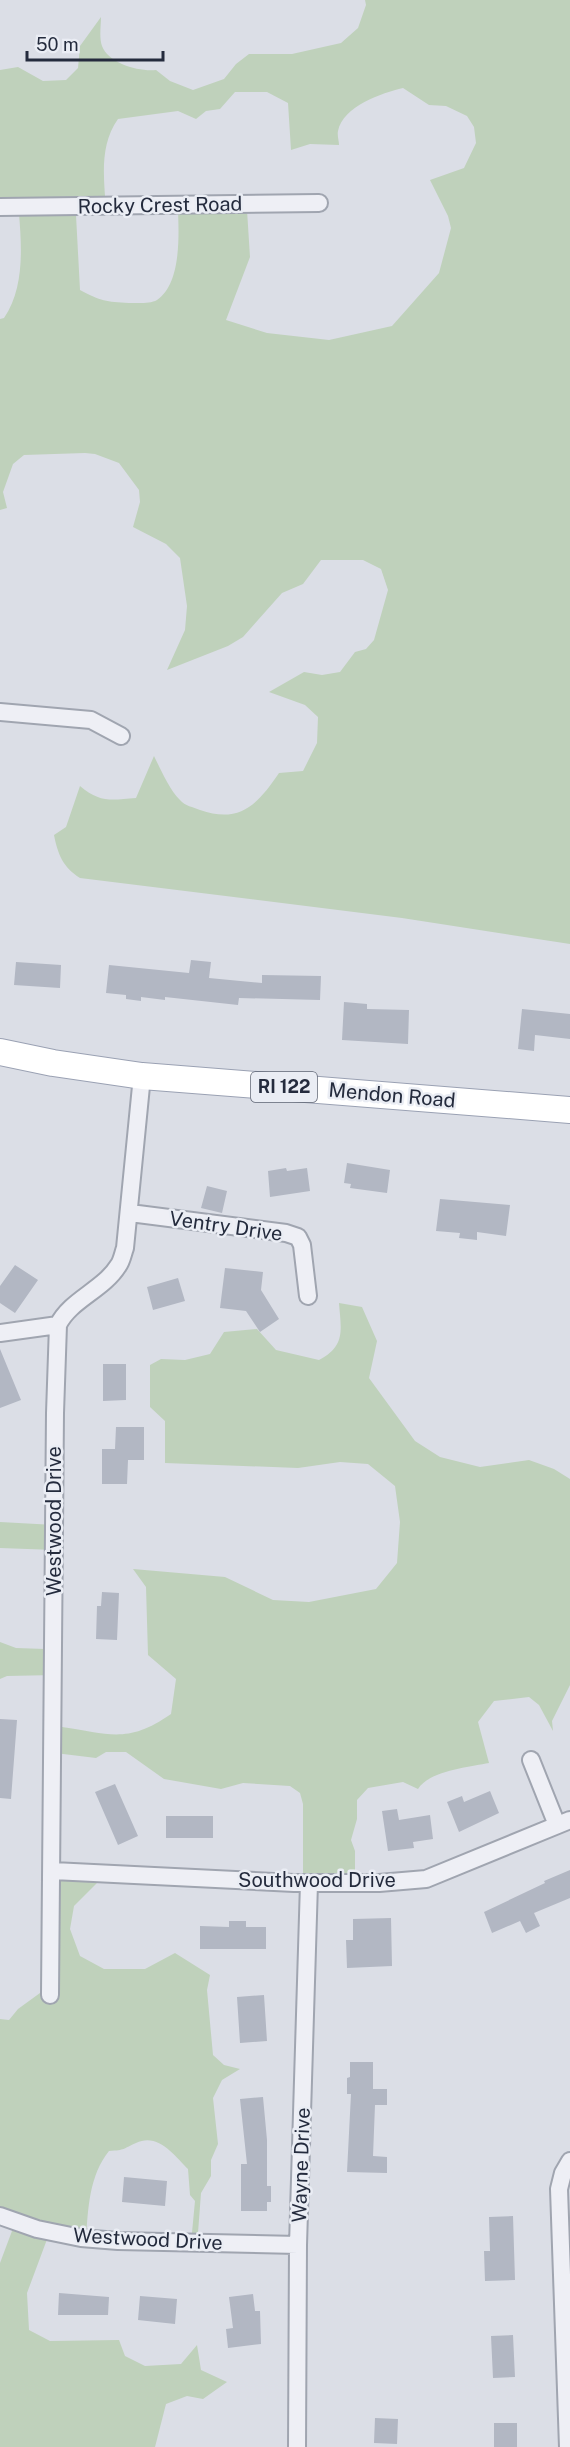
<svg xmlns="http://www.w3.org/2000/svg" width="570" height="2447" font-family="'Public Sans',sans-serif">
<rect width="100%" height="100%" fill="#dbdee6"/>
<path fill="#bfd1bb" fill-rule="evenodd" d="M365,0h205v944l-168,-26 -322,-40c-17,-11 -22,-23 -26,-43l12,-8 14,-41c20,17 31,14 56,12l18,-42c7,14 15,33 26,44 5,6 13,7 20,10 40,14 58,-6 79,-37l24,-2 14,-28 1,-26 -13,-12 -36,-13 35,-20 18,3 18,-3 15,-20 11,-3 8,-9 14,-50 -7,-21 -18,-9h-42l-18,24 -21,9 -39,44 -15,9 -61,24 18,-40 2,-24 -7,-48 -14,-14 -33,-17 7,-25 -1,-12 -20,-27 -24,-9 -10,-1 -61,2 -11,9 -10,28 4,16 -7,2v-191l4,-1c20,-29 18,-69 15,-104l-19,-1v-143l18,-3 25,14 23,-1 12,-12 2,-22 21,-29c0,8 -2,21 1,29 6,17 37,26 54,24l14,11 23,9 31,-11 12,-15 13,-10h43l49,-11 17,-15 8,-23zM403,88l26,17 17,1 21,10 7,11 2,16 -12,25 -34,12 18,36 3,12 -12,45 -47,53 -63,14 -62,-7 -41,-13 24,-63 -3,-47 -69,1c1,25 3,73 -21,89 -7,4 -19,3 -28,3 -23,-1 -28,-2 -49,-13l-4,-75 5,-3 25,-2c-2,-32 -7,-64 12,-91l60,-8 18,8 10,-8 14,-2 15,-17h32l21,11 3,47 19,-6 29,1c0,-4 -2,-10 -1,-14 5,-25 44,-38 65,-43z
M339,1303l23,4 15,34 -8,37 46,63 25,16 40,10 49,-7 25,9 16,10v206l-18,36 1,10 -14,-26 -10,-8 -35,4 -16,21 11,41c-20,4 -60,8 -71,26l-15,-7 -35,6 -11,12v19l-6,21 4,11v32h-52v-79l-3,-11 -10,-7 -47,-3 -22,6 -57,-10 -38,-27h-20l-10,6 -41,-5 -1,-14 8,-12c48,7 66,17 109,-13l5,-35 -28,-24 -2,-68 -13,-18 92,8 48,23 36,2 67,-13 21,-26 3,-41 -5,-36 -27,-22 -28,-2 -42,6 -133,-5v-42l-15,-14v-42l11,-6 24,1 25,-6 14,-22 33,-3 19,21 43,10c27,-14 22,-30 20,-57z
M0,1522l55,3v25l-55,-2z
M0,1642l16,6 29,1 10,26 -48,1 -7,3z
M54,1876h50l-30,30 -4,23 10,27 24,13h41l30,-16 35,22 -3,15 6,65 11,10 16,4 -18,11 -9,18 5,46 -7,16v16l-10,17 -4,53 -6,-3 4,-42 -5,-6 -2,-26c-13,-13 -30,-37 -52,-26 -14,6 -10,7 -27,8 -20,25 -21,58 -23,89l-37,-6 -22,59 2,37 21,11 69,-1 6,16 20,10 36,-2 16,-19 4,25 26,12 -24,17 -16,-3 -21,8 -11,43h-155v-184l15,-40 -15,-5v-199l9,1 9,-11 33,-24z"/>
<path fill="#b2b7c3" d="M191,960l20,2 -2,16 53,5v-8l59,1 -1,24 -81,-2 -1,7 -73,-8v3l-24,-3v4l-15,-2v-4l-20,-2 3,-28 80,8z
M16,962l45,3 -1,23 -46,-3z
M344,1002l23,2v5l42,1 -1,34 -66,-4z
M522,1009l48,5v25l-35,-4 -1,16 -16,-2z
M347,1163l43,7 -3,23 -37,-5 1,-4 -7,-1z
M286,1168l1,3 20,-3 3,23 -40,6 -2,-26z
M207,1186l20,5 -5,22 -21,-5z
M440,1199l70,6 -4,31 -29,-4v8l-18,-2 1,-5 -24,-2z
M15,1265l23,15 -23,33 -15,-10v-17z
M225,1268l38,4 -2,18 18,29 -19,13 -14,-21 -26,-3z
M178,1278l7,23 -32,9 -6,-23z
M0,1349l21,51 -21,8z
M103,1364h23v36l-23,1z
M116,1427h28v33h-16l-1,24h-25v-35h13z
M102,1592l17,1 -2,47 -21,-1 1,-33h4z
M0,1719l17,1 -6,79 -11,-1z
M115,1784l23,52 -20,9 -23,-53z
M490,1791l9,22 -40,19 -12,-30 15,-6 2,6z
M397,1809l2,11 31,-5 3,24 -20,3 1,6 -26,3 -6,-40z
M166,1816h47v22h-47z
M570,1870v28l-36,15 6,13 -14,7 -6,-12 -28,12 -8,-21 61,-29 -1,-2z
M391,1918l1,48 -45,2 -1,-28h7v-21z
M229,1921h17v6h20v22h-66v-23l29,1z
M264,1995l3,46 -27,2 -3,-46z
M350,2062h23v27h14v16h-12l-2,51 14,1v16l-40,-1 4,-78h-4v-16l3,-1z
M263,2097l4,43v46h4v16h-4v9h-26v-47h6l-7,-65z
M124,2177l43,4 -2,25 -43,-4z
M513,2216l2,64 -30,1 -1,-30h6l-1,-34z
M59,2293l50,4 -1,18h-50z
M253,2294l2,17h5l1,33 -33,4 -2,-19 7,-1 -4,-31z
M140,2296l37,3 -2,25 -37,-4z
M513,2335l2,42 -22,1 -2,-42z
M375,2418l23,1 -1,25 -23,-1z
M494,2423h23v24h-23z"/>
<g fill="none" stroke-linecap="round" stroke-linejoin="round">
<g stroke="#a0a5b0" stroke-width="20">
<path id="minor" d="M0,207l319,-4
M0,712l91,8 30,16
M130,1213l156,20 12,4 4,8 6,51
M0,1333l58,-8
M531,1760l26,65
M53,1871l241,12h85l47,-4 144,-59
M50,1995l5,-582 3,-88c12,-25 45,-35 60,-59 4,-5 5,-13 7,-18l17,-172
M0,2216l37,13 44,9 37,3 180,4
M297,2447l1,-202 11,-362
M568,2447l-9,-258 4,-16 7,-12"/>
</g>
<g stroke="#9aa1b3" stroke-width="28">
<path id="primary" d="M0,1052l53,11 89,13 428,34"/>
</g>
<use href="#minor" stroke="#eeeff5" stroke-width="16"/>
<use href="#primary" stroke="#fff" stroke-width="26"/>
</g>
<g text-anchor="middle" stroke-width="5" stroke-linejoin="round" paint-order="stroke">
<rect fill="#eaedf4" stroke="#5f6574" stroke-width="1.5" x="251" y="1072" width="66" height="30" rx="4.5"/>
<g font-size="18" font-weight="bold" fill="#242b3d">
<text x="284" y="1093">RI 122</text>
</g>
<g font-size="20" fill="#242b3d" stroke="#eaedf4">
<text transform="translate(160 205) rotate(-1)" y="7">Rocky Crest Road</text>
<text transform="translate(392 1095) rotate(5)" y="7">Mendon Road</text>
<text transform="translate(226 1226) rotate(8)" y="7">Ventry Drive</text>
<text transform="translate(54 1521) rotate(-90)" y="7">Westwood Drive</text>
<text x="317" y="1887">Southwood Drive</text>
<text transform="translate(301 2165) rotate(-88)" y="7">Wayne Drive</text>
<text transform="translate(148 2239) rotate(3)" y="7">Westwood Drive</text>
</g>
</g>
<path d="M27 51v9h136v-9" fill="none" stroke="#242b3d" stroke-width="3"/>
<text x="36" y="51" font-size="18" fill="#242b3d" stroke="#eaedf4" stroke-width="4.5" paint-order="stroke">50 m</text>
</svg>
